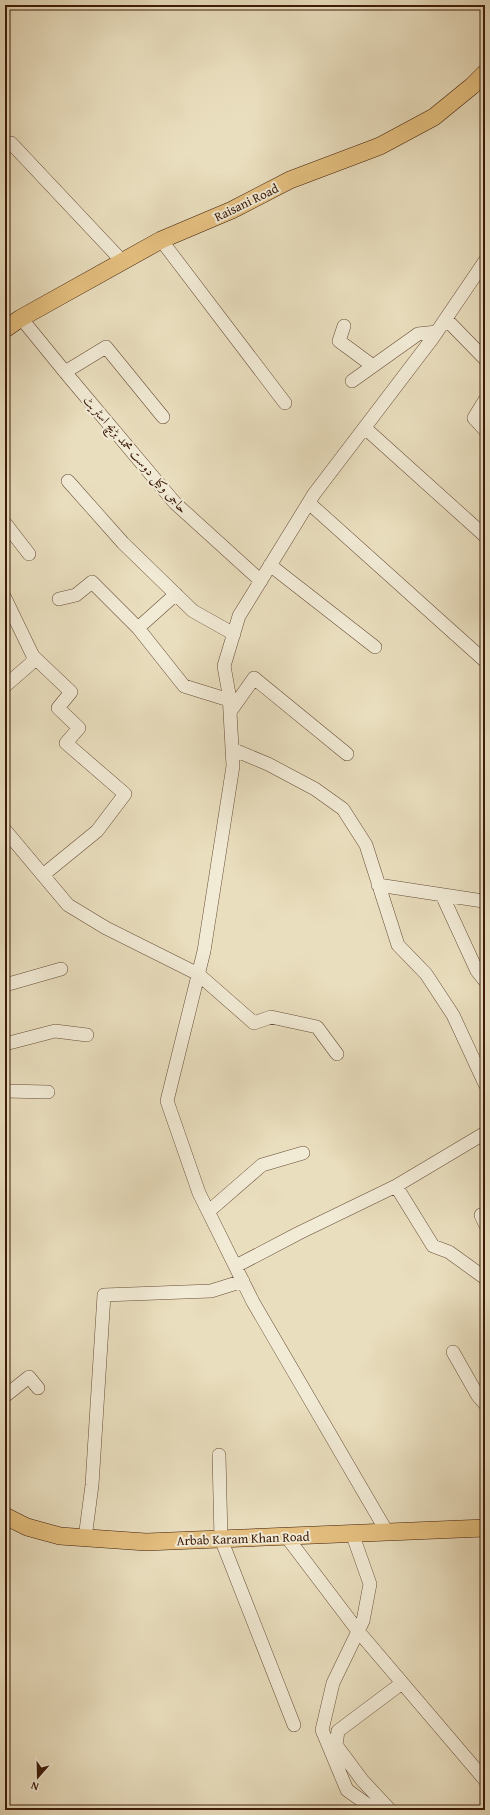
<svg xmlns="http://www.w3.org/2000/svg" width="490" height="1815" font-family="'Gentium Book Plus',Amiri,serif">
<rect width="100%" height="100%" fill="#e9debe"/>
<filter id="stains"><feTurbulence type="fractalNoise" baseFrequency=".005" numOctaves="4"/><feColorMatrix values="0 0 0 0 .2 0 0 0 0 .09 0 0 0 0 .02 0 0 0 .5 -.17"/></filter>
<radialGradient id="worn" r=".72"><stop offset=".6" stop-color="#630" stop-opacity="0"/><stop offset="1" stop-color="#630" stop-opacity=".3"/></radialGradient>
<g fill="none" stroke-linecap="round" stroke-linejoin="round">
<g stroke="#674c36" stroke-width="14">
<path id="minor" d="M11,143l112,119
M161,240l124,163
M21,318l44,54 110,131 86,78
M446,319l39,40
M344,326l-5,15 34,25
M65,372l41,-25 57,70
M352,381l66,-47 19,-2
M485,400l-11,18 11,12
M365,428l120,108
M68,481l55,62 70,68 41,23
M309,503l176,158
M5,523l24,31
M270,565l105,82
M5,598l28,58 38,36 -13,16 21,20 -13,15 59,51 -28,37 -54,44
M59,599l17,-4 16,-13 46,46 46,58 45,14
M138,628l38,-34
M5,686l31,-27
M230,712l24,-34 93,76
M232,749l36,15 47,25 28,20 23,36 32,100 28,29 27,41 32,69
M5,830l63,75 38,23 92,46 56,49 17,-6 46,10 20,27
M378,885l105,16 2,-3
M442,895l35,76 8,10
M5,985l56,-16
M5,1044l50,-13 32,4
M5,1091l43,1
M396,1186l37,60 16,6 36,26
M209,1211l53,-46 41,-12
M481,1215l4,9
M236,1266l63,-33 97,-47 89,-53
M453,1352l25,44 7,8
M5,1396l24,-19 9,11
M219,1455l2,84 73,186
M387,1532l-134,-230 -54,-109 -32,-92 37,-150 29,-185 -4,-72 -5,-28 15,-50 75,-122 118,-155 53,-78
M352,1533l18,51 -7,37 -30,62 -11,47 25,60 28,20
M286,1536l72,95 127,149
M85,1538l7,-53 12,-190 107,-4 32,-10
M390,1810l-28,-30 -26,-35 2,-14 64,-48"/>
</g>
<g stroke="#3c1b08" stroke-width="18">
<path id="major" d="M5,329l16,-11 140,-78 71,-30 58,-30 90,-34 54,-29 38,-31 13,-13
M5,1516l22,11 33,9 86,6 339,-14"/>
</g>
<use href="#minor" stroke="#f1ead5" stroke-width="13"/>
<use href="#major" stroke="#e4bf7f" stroke-width="17"/>
</g>
<g text-anchor="middle" stroke-width="4" stroke-linejoin="round" paint-order="stroke">
<g font-size="13" fill="#3c1b08" stroke="#f1ead5">
<text transform="translate(246 202) rotate(-26)" y="5">Raisani Road</text>
<text transform="translate(136 454) rotate(49)" y="5">حاجی وکیل دوست محمد بڑیچ اسٹریٹ</text>
<text transform="translate(243 1538) rotate(-2)" y="5">Arbab Karam Khan Road</text>
</g>
</g>
<rect width="490" height="1815" fill="none" stroke="#e9debe" stroke-width="20"/>
<rect x="6" y="6" width="478" height="1803" fill="none" stroke="#3c1b08" stroke-width="2"/>
<rect x="10" y="10" width="470" height="1795" fill="none" stroke="#3c1b08"/>
<g transform="translate(38 1777) rotate(200)" stroke="#f1ead5" stroke-width="3" paint-order="stroke">
<path d="M0-3L7 15L0 10L-7 15Z" fill="#3c1b08"/>
<text y="-6" font-size="11" font-weight="bold" text-anchor="middle" fill="#3c1b08">N</text>
</g>
<rect width="100%" height="100%" filter="url(#stains)"/>
<rect width="100%" height="100%" fill="url(#worn)"/>
</svg>
